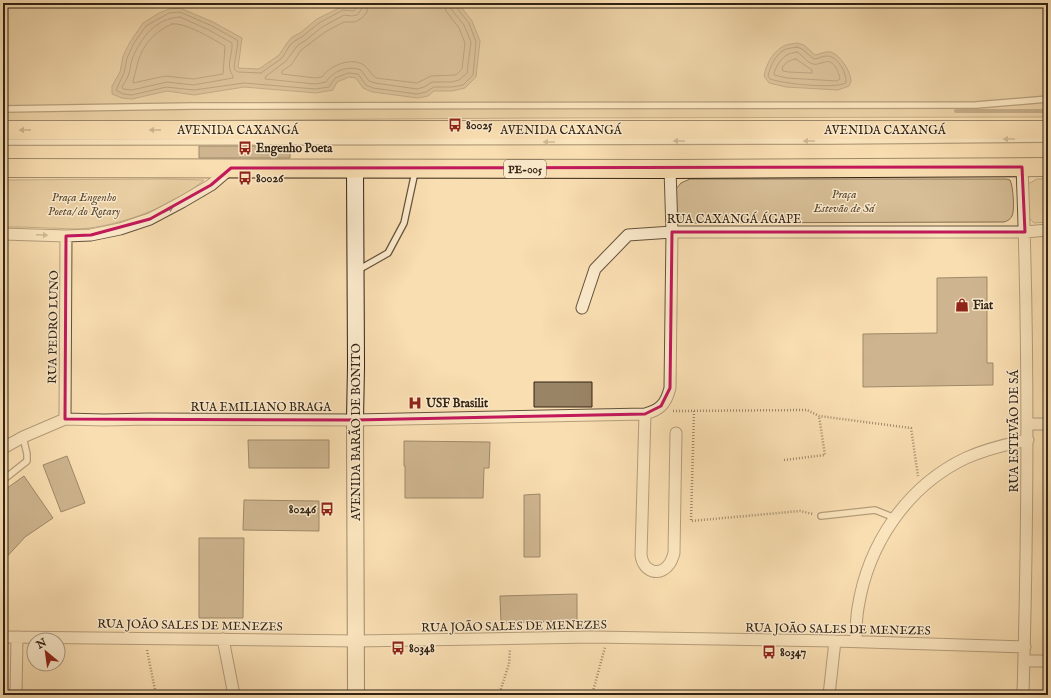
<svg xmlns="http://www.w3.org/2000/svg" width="1051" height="698" font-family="'IM FELL English',serif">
<rect width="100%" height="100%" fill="#f9deb1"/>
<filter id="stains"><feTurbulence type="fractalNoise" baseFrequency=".005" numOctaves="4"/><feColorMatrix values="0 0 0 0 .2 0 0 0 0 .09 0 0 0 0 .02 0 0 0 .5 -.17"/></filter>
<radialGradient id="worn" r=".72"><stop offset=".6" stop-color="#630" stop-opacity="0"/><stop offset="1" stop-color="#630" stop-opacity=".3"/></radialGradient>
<path fill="#d7be96" stroke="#847055" d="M3,3h1045v114l-521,1 -524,4z
M164,179l40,1c-27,24 -79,44 -115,48 -14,2 -29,0 -43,0 -14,-1 -29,-1 -43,-1v-47z
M690,179h316l4,1c3,5 5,31 2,36 -2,4 -5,5 -8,6l-327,1 -1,-34 5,-6z
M1037,179h11v43l-14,1 -6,-6v-33z"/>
<path fill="#b59e7c" stroke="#816d52" d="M352,3h106l14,18 8,20 -4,36 -11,11 -13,3h-18l-6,5 -10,2 -46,-6 -9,-4 -7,-10 -7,-1 -12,5 -4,8 -17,3 -72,-6 -50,8 -27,-4 -35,8 -10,-1 -10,-4v-8l8,-14 3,-16 7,-14 13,-19 16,-10 10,-4 11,-1 33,14 29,16 -4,30 21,1 20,-14 8,-12 5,-6 8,-4 17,-14 26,-13 9,2z
M797,43l7,2 11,10c6,-1 10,-4 16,-3 9,3 19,18 20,28 0,2 -1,4 -2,6l-11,4 -52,-3 -17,-4 -5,-7c2,-11 8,-23 18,-29 4,-3 10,-3 15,-4z"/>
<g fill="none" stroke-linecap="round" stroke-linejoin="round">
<path stroke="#746048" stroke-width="1" d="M356,3v5l-2,3 -11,-1 -24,13 -16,13 -8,5 -5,4 -8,13 -21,15 -23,-1 -3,-2 -1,-3 4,-25 -1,-2 -25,-14 -32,-14 -11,1 -23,13 -12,17 -7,15 -3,15 -8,17 7,4 9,1 34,-8 28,3 50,-7 71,6 14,-2 6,-9 13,-5 10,1 8,11 7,3 44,6 9,-2 8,-5h18l11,-2 10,-10 3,-33 -7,-19 -13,-16 -1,-4
M361,3v7l-4,5 -5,1 -8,-1 -22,12 -16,13 -8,5 -12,16 -20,15 -1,3 50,5 11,-2c7,-11 22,-17 35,-12l8,11 6,2 42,6 7,-2 8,-5h19l8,-2 8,-7 4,-31 -7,-17 -13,-16 -1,-6
M367,3v9l-5,6 -7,4h-11l-19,10 -24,18 -10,15 -9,6v3l33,4 7,-1c8,-12 31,-21 43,-11 5,4 6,9 11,12l41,5 14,-7 25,-1 6,-6 3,-26 -6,-15 -13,-17 -2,-8
M180,17l29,13 23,13c1,11 -7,23 1,33v2l-40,7 -26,-3 -35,8 -9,-1 -1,-2c2,-4 5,-8 6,-11 3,-6 2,-13 5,-19 8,-19 23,-39 47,-40z
M172,24c13,-2 41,15 53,22l-2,28 -30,5 -28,-3 -32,7c0,-4 2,-8 3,-13 4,-21 15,-37 36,-46z
M797,47l5,2 12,10c4,0 8,-3 12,-3 12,-1 21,18 20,27 -14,6 -61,1 -76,-4l-2,-3c2,-9 7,-21 16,-26 3,-2 9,-2 13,-3z
M797,52c6,3 9,10 16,12 4,1 8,-1 12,-2 9,-3 14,11 15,17l-3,2 -50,-3 -13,-3c0,-6 7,-17 13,-20 2,-2 7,-2 10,-3z
M796,59l16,11v3l-24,-1 -5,-1 -1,-3c4,-6 7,-8 14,-9z"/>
<path stroke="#816d52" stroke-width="4" d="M956,111h92"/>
</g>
<path fill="#998466" stroke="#322314" d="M199,146h91v12h-91z
M987,277v86h6v22l-130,2v-53l74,-1v-55z
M534,382h58v25h-58z
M248,440h81v28h-80z
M404,441l86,1 -1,26h-5l-1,30h-78v-32h-1z
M67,456l18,47 -24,9 -18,-47z
M24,476l29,42 -28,19 -22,24v-70z
M540,494v63h-16v-62z
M244,500l75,1v30l-76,-1z
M199,538h45l-1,80h-44z
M577,594v27l-76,2 -1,-27z"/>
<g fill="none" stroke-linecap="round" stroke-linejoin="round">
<g stroke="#64523b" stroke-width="8">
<path id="lane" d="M3,109l190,-3 783,-1 72,-6
M3,142l827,-1 218,-2
M358,270l30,-17 16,-30 11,-51
M3,480l24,-19v-7l-4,-17
M821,516l54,-6 20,8"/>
</g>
<g stroke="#64523b" stroke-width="13">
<path id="street" d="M1022,167c7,176 6,352 1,528
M3,234l63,2 25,-1 29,-6 30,-10 32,-17 29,-17 20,-17
M582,308l13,-39 33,-34 44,-3h353l23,-2
M645,414l-4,141c2,17 19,23 29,8 2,-3 3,-7 4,-10l2,-120
M65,419l1,-183
M1028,424h20
M3,448l20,-11 42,-18 39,1 45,-1 206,1 290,-6c15,-4 21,-10 25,-26l2,-156 -2,-63
M3,637l353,4 236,-4 243,4 190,6
M223,639l11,56
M856,641c0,-11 0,-22 2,-33 10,-64 49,-122 108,-150 20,-9 41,-14 62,-18
M1024,661h24
M16,695l1,-58
M829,695l6,-54"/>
</g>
<g stroke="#322314" stroke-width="18">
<path id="secondary" d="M355,168l1,198 -1,54 1,275"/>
</g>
<g stroke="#322314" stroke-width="20">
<path id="primary" d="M3,130h1045
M3,168l667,1 378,-2"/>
</g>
<path stroke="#322314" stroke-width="2.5" stroke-dasharray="1 2" stroke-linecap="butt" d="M673,411l134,-1 12,6 92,12 7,48
M694,411l-3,110 109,-10 13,3
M784,460l41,-5 -6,-39
M147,650l9,45
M499,695l10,-31 1,-15
M592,695l13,-48"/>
<use href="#lane" stroke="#fbeacc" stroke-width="5.5"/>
<use href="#street" stroke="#fbeacc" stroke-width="11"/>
<use href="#secondary" stroke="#fbeacc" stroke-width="16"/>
<use href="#primary" stroke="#f9deb1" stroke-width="18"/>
</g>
<defs><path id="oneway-solid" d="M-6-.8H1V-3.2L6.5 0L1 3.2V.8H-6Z"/></defs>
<g fill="#968062">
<use href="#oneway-solid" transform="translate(25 130) rotate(180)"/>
<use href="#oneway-solid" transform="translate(155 130) rotate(180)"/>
</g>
<g fill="#a19079">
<use href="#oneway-solid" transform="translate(1009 139) rotate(180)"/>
<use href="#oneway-solid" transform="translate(679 141) rotate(180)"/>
<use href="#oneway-solid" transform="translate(809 141) rotate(180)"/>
<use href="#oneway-solid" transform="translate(549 142) rotate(180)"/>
<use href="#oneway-solid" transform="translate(168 210) rotate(-28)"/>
<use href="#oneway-solid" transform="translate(42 235) rotate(2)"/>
</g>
<path d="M0 0H1051V698H0ZM1022,167l3,65h-353l-2,156 -9,18 -16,8 -290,6 -290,-1 1,-183 25,-1 59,-16 61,-34 20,-17z" fill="#f9deb1" fill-opacity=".55" fill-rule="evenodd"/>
<path fill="none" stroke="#c2185b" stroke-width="3" stroke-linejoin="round" d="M1022,167l3,65h-353l-2,156 -9,18 -16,8 -290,6 -290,-1 1,-183 25,-1 59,-16 61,-34 20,-17z"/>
<defs>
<g id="bus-bare" transform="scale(1.08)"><path d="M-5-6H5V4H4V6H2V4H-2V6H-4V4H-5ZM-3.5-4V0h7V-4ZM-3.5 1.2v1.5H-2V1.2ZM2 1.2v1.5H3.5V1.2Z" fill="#8f2418" stroke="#fbeacc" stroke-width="2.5" paint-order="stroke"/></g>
<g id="shop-bare" transform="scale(1.08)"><path d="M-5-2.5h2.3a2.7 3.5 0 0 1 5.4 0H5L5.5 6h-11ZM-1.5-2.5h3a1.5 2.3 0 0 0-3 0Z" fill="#8f2418" stroke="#fbeacc" stroke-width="2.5" paint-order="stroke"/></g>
<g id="hospital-bare" transform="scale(1.08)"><path d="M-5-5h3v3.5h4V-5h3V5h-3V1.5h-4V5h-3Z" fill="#8f2418" stroke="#fbeacc" stroke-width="2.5" paint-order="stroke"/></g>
</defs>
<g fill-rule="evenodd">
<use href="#bus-bare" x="455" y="125"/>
<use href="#bus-bare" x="245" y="148"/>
<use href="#bus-bare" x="245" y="178"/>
<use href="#shop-bare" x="962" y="305"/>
<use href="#hospital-bare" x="415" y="403"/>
<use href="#bus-bare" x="327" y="509"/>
<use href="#bus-bare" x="398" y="648"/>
<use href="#bus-bare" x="769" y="652"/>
</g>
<g text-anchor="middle" stroke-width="3" stroke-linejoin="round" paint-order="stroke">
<rect fill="#fbeacc" stroke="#6e5f4b" stroke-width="1" x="504" y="160" width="42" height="18" rx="3"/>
<g font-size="11" font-weight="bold" fill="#322314">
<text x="525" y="173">PE-005</text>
</g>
<g font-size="12" font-weight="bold" fill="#322314" stroke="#fbeacc" text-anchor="start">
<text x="466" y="129">80025</text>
<text x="256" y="152">Engenho Poeta</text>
<text x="256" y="182">80026</text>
<text x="973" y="309">Fiat</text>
<text x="426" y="407">USF Brasilit</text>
<text x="316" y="513" text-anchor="end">80246</text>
<text x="409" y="652">80348</text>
<text x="780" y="656">80347</text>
</g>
<g font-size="12" fill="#322314" stroke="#fbeacc">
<text x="238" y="134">AVENIDA CAXANGÁ</text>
<text x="561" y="134">AVENIDA CAXANGÁ</text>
<text x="885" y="134">AVENIDA CAXANGÁ</text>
<text x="734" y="223">RUA CAXANGÁ ÁGAPE</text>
<text transform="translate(53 327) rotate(-89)" y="4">RUA PEDRO LUNO</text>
<text x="261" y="411">RUA EMILIANO BRAGA</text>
<text transform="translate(1014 431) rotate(-90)" y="4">RUA ESTEVÃO DE SÁ</text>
<text transform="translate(356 432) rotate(-90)" y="4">AVENIDA BARÃO DE BONITO</text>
<text transform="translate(190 625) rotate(1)" y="4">RUA JOÃO SALES DE MENEZES</text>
<text transform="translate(514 626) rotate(-1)" y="4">RUA JOÃO SALES DE MENEZES</text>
<text transform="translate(838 629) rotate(1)" y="4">RUA JOÃO SALES DE MENEZES</text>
</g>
<g font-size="12" font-style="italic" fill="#5b4a34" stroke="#fbeacc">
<text x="844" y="198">Praça<tspan x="844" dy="14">Estevão de Sá</tspan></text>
<text x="84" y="201">Praça Engenho<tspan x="84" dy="14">Poeta/ do Rotary</tspan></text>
</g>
</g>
<rect width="1051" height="698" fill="none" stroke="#f9deb1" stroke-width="16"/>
<rect x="4" y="4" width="1043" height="690" fill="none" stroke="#322314" stroke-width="2"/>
<rect x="8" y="8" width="1035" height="682" fill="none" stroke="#322314"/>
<g transform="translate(46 652) rotate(331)"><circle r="19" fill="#fbeacc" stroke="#ab9a82"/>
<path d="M0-3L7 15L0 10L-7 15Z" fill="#8f2418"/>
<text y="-6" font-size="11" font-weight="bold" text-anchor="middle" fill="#322314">N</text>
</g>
<rect width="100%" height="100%" filter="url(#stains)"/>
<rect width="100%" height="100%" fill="url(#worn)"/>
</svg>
